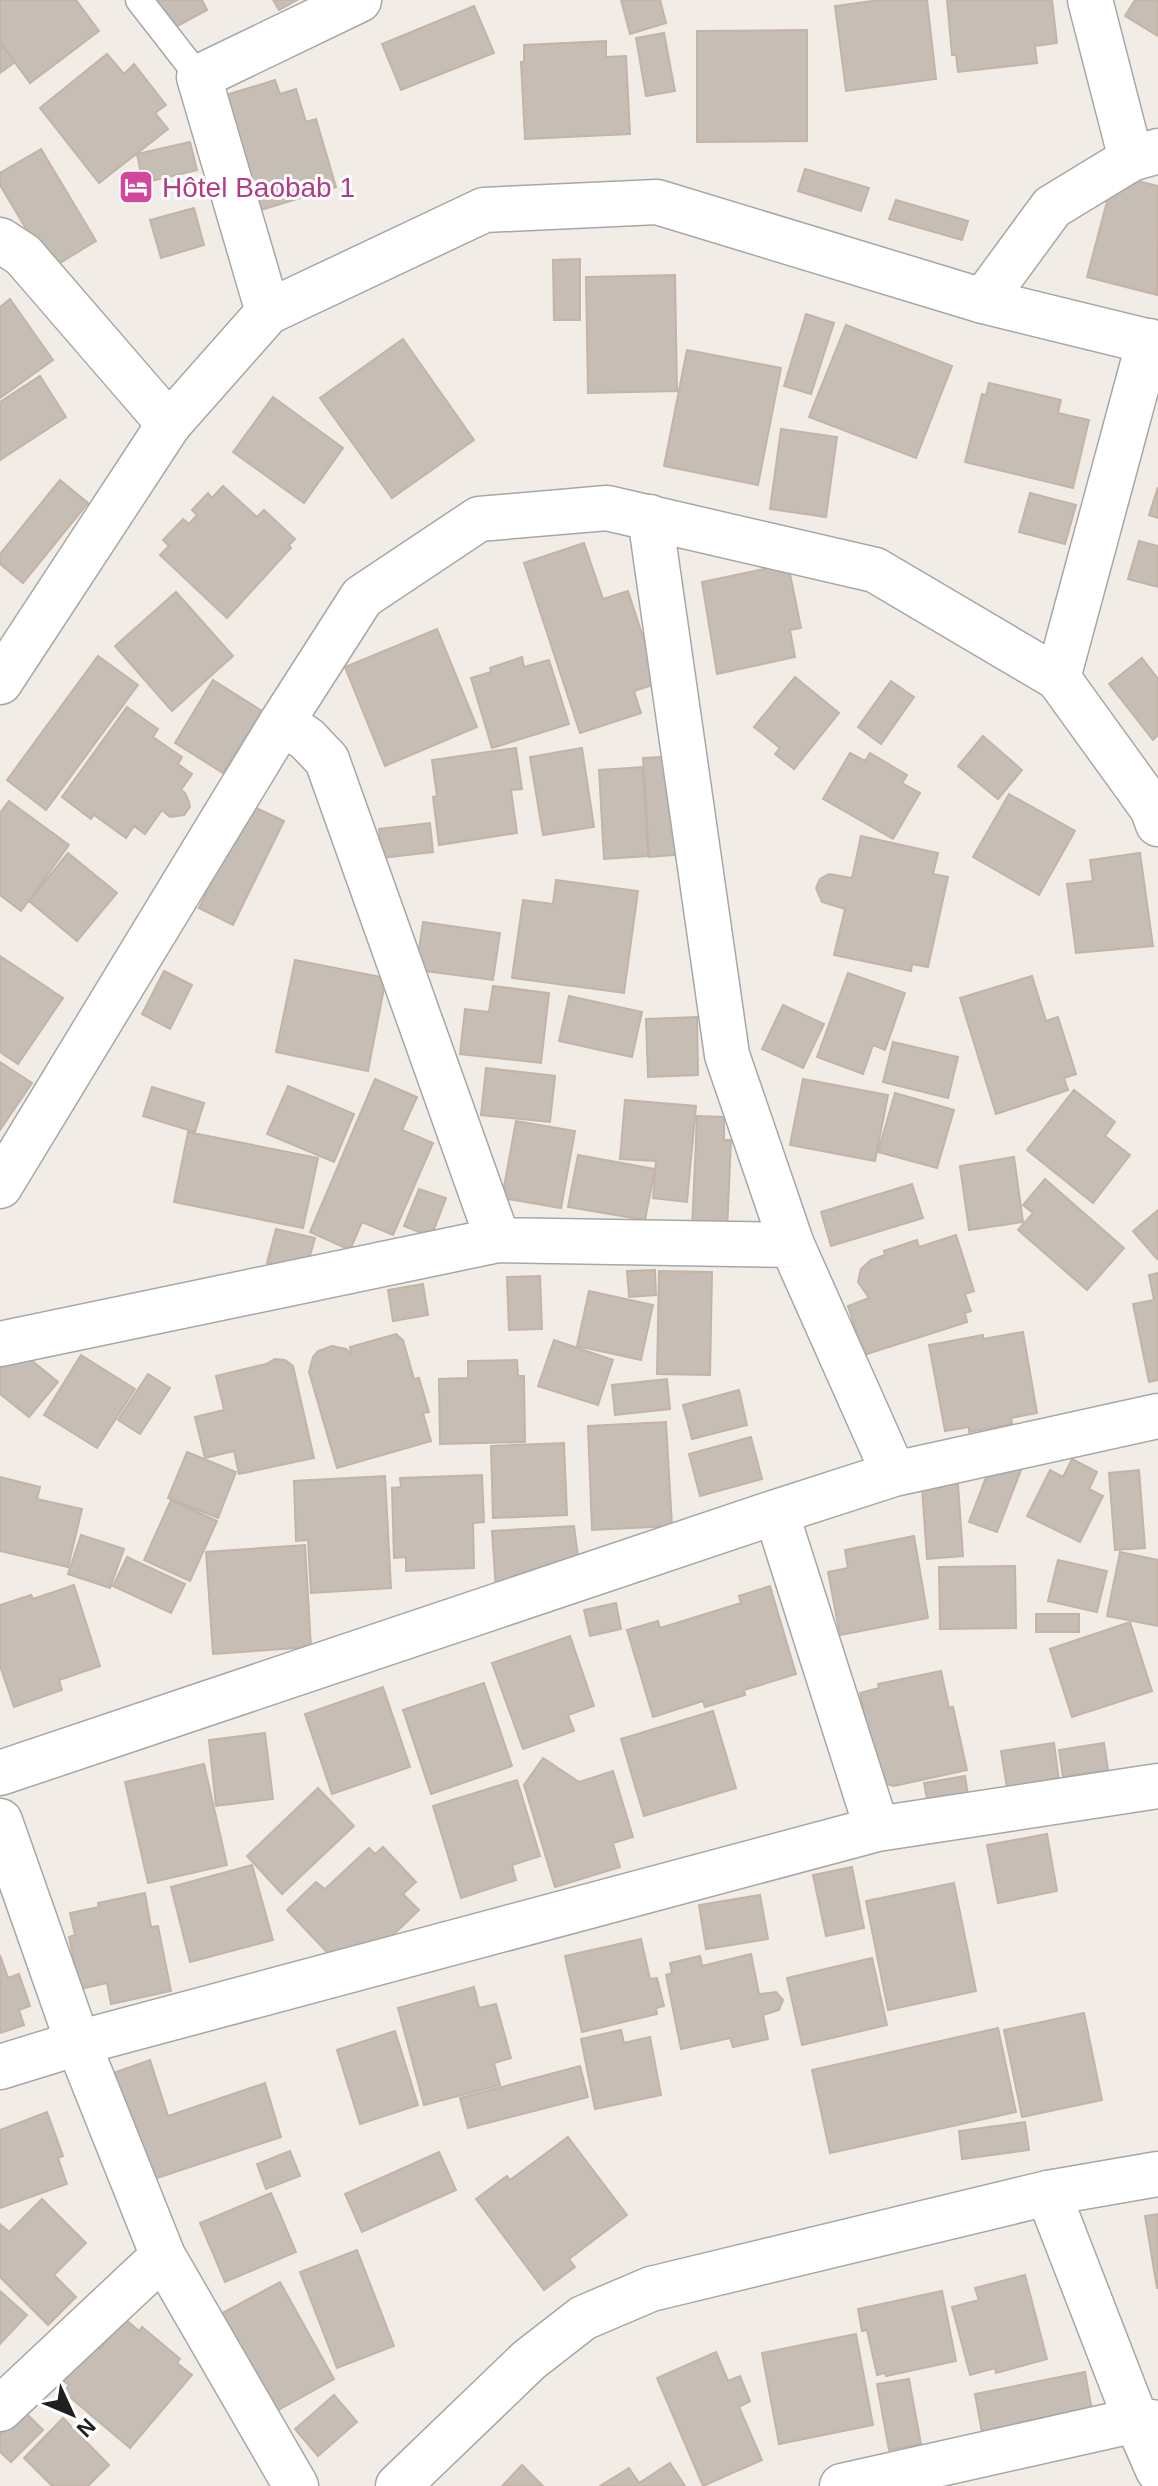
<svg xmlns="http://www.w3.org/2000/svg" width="1158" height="2486" font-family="Arial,sans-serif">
<rect width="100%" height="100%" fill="#f1ede6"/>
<path fill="#c6bdb5" stroke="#c3b4a7" stroke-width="2" d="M0,0h76l23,31 -69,52 -30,-41z
M154,0h48l5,10 -37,20z
M273,0h24l-18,10z
M621,0h39l6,23 -36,11z
M880,0h47l9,79 -90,12 -11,-85z
M947,0h105l5,43 -22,3 2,17 -79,9 -2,-17h-4z
M1135,0h23v36l-33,-20z
M474,6l20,47 -93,37 -19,-46z
M807,30v111l-110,1v-111z
M664,33l11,58 -29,5 -10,-58z
M606,41v16l20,-1 4,78 -105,5 -4,-77h3v-17z
M0,42l15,20 -15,11z
M107,54l17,20 10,-10 32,41 -11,8 13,16 -69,54 -59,-75z
M275,80l5,14 16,-5 10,33 10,-3 20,68 -75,23 -35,-115z
M190,142l7,28 -54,13 -6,-29z
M41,149l55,92 -46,28 -50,-84v-12z
M805,169l64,19 -8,23 -63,-20z
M1114,175l44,11 -1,109 -70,-18z
M896,200l72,21 -6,19 -73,-21z
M194,208l10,37 -43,13 -11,-38z
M580,259v61h-26l-1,-60z
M675,275l2,116 -89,2 -2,-116z
M10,299l43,61 -53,38v-91z
M806,314l28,9 -23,71 -27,-8z
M846,325l106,41 -36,92 -107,-41z
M403,339l71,101 -82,58 -72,-100z
M687,350l94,18 -23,117 -94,-19z
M40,376l26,41 -66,43v-58z
M989,383l72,17 -3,13 31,7 -16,68 -108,-26 17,-68 4,1z
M273,397l70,51 -39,55 -71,-51z
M781,429l56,8 -11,80 -56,-8z
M60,480l28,23 -65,80 -23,-19v-10z
M223,486l34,31 7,-7 31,29 -6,6 2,3 -64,70 -67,-63 9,-9 -6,-6 20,-21 6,5 8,-9 -5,-5 16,-17 4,5z
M1158,487v31l-9,-3z
M1030,493l46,12 -11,39 -46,-12z
M1139,541l19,5v41l-30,-8z
M584,543l19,56 25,-8 30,92 -24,8 7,22 -61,20 -56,-170z
M788,564l13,64 -11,2 5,27 -78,17 -15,-92z
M176,592l57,64 -61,55 -57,-65z
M437,629l40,98 -92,39 -40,-99z
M98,656l40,29 -92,125 -39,-30z
M522,657l2,10 25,-7 20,64 -77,24 -21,-70 20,-6 -1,-4z
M1142,658l16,21v56l-5,5 -44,-56z
M795,677l44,36 -45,56 -19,-15 5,-6 -26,-21z
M213,680l49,31 -39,62 -48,-30z
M891,681l23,16 -33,47 -23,-17z
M127,707l31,22 -5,8 29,20 -4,7 14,10 -11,16 4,3 4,9 1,5 -6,8 -14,2 -8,-7 -17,24 -11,-8 -8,12 -32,-23 -3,4 -29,-22z
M983,736l39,34 -24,29 -40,-33z
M516,748l6,41 -11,1 6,43 -78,12 -6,-48 4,-1 -5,-36z
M582,748l12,79 -51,8 -13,-78z
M850,753l15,8 5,-8 37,22 -5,8 18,10 -27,46 -70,-40z
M680,756l6,98 -37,3 -6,-99z
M643,767l5,89 -44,3 -5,-89z
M1009,794l66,37 -36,64 -66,-38z
M9,801l60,44 -48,66 -21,-16v-82z
M248,804l36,17 -51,104 -34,-17z
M430,823l3,29 -51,6 -3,-29z
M861,836l77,17 -5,21 15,3 -20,90 -16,-3 -1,7 -77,-16 11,-46 -23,-7 -6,-14 4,-9 9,-5 23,4z
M68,853l49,40 -40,48 -48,-40z
M1140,853l13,93 -77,7 -9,-69 26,-3 -3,-21z
M556,880l82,11 -14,102 -112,-15 11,-78 30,4z
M423,922l77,11 -7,47 -77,-10z
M0,956l63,42 -45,66 -18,-12z
M295,960l91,18 -18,93 -92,-19z
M164,971l28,14 -22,44 -28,-15z
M848,973l57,20 -20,57 -12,-5 -10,29 -46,-17z
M1032,976l14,45 12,-4 18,57 -12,4 4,12 -72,24 -36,-116z
M493,986l56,7 -8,70 -81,-9 5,-45 24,3z
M569,996l73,16 -10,45 -73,-16z
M783,1005l41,19 -21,44 -41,-19z
M697,1017l1,58 -50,2 -2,-58z
M893,1042l65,15 -10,41 -65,-16z
M0,1062l32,21 -32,47z
M486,1068l69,8 -5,46 -69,-7z
M375,1079l42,18 -15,33 31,13 -40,92 -31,-13 -12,28 -40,-18z
M803,1079l85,16 -13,66 -85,-16z
M288,1086l66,28 -20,48 -67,-28z
M152,1087l52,16 -9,29 -52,-16z
M1074,1090l41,32 -10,14 25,19 -37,48 -66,-53z
M895,1093l59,17 -17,58 -59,-16z
M625,1100l71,6 -9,96 -34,-4 3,-37 -36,-2z
M697,1116l27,1v23h7l-4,91 -35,-1z
M516,1121l59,10 -14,77 -59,-10z
M188,1132l130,26 -15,70 -129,-26z
M578,1155l77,14 -10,51 -77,-13z
M1014,1157l9,65 -54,8 -9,-64z
M1045,1179l79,69 -37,42 -69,-60 15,-17 -10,-8z
M912,1184l11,34 -92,28 -10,-34z
M419,1189l27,9 -15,39 -27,-11z
M1158,1210v47l-1,2 -24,-28z
M276,1229l39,9 -10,35 -38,-10z
M956,1235l18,56 -9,3 6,17 -6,2 2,9 -103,33 -16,-49 21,-8 -11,-16 3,-13 10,-9 14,-5 -1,-4 33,-11 2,7z
M655,1270l1,25 -27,2 -2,-26z
M659,1271l53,1 -2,103 -53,-1z
M1158,1273v107l-9,2 -16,-78 21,-4 -5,-25z
M540,1276l2,53 -33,1 -2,-53z
M423,1284l5,31 -35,6 -5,-31z
M589,1291l64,14 -12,55 -64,-14z
M1023,1332l14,81 -26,5 1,6 -43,8v-5l-24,4 -16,-86 54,-10v4z
M396,1334l7,6 11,39 5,-1 10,34 -6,1 8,28 -94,27 -28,-96 4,-15 5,-6 14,-5 14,3 5,5 -1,-7z
M554,1340l59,20 -15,45 -60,-19z
M15,1347l43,35 -29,35 -29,-23v-28z
M81,1355l54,34 -38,59 -53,-33z
M275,1359l10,1 8,6 21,92 -75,16 -5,-23 -29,7 -10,-41 29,-7 -8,-34 50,-12z
M517,1360l1,16h6l1,66 -85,2 -1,-65 29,-1v-17z
M148,1374l22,14 -30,46 -22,-14z
M667,1379l3,30 -55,6 -3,-30z
M739,1390l8,35 -55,14 -9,-34z
M666,1422l6,104 -80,4 -4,-104z
M751,1437l11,42 -62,17 -11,-42z
M564,1443l3,72 -74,3 -2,-72z
M187,1452l49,20 -18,46 -50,-20z
M993,1459l28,11 -24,62 -28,-10z
M1072,1459l25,13 -8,17 14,7 -23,46 -53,-26 23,-46 13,7z
M1139,1470l6,78 -30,2 -6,-77z
M482,1475l2,47 -11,1 1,45 -68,3v-14l-12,1 -2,-70 9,-1 -1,-9z
M385,1476l6,112 -80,5 -3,-53 -12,1 -2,-60z
M0,1477l40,10 -3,12 45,10 -14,58 -68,-16z
M958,1484l5,72 -36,3 -5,-72z
M171,1500l46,21 -27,60 -46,-21z
M574,1526l5,38 -83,27 -4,-60z
M81,1535l43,14 -14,39 -42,-14z
M914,1536l14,82 -88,17 -12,-63 20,-4 -3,-18z
M305,1545l6,102 -98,7 -7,-102z
M1120,1552l38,8v66l-51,-10z
M127,1557l58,27 -14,29 -58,-27z
M1058,1560l49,11 -10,41 -49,-11z
M1015,1566l1,62 -76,1 -1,-62z
M74,1585l26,81 -41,14 3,10 -48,17 -14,-41v-61l31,-10 2,4z
M770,1586l26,88 -52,16 1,5 -40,12 -2,-6 -50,16 -26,-87 31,-9 2,7 81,-25 -2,-7z
M616,1603l5,26 -31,7 -6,-26z
M1036,1614h43v18h-43z
M1130,1622l22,69 -80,26 -22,-68z
M570,1636l24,70 -26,9 6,16 -51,18 -31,-86z
M941,1671l8,37 4,-1 14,63 -73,16 -21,-5 -6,-54 -7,-34 19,-5 -1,-4z
M484,1683l28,83 -81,28 -28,-84z
M383,1687l27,80 -78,27 -27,-80z
M713,1711l23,77 -92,28 -23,-77z
M265,1733l8,66 -57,7 -7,-66z
M1054,1743l5,38 -52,7 -6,-37z
M1104,1743l4,27 -45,7 -4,-27z
M543,1758l36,24 34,-11 20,66 -20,6 7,24 -65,20 -31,-102z
M204,1764l23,101 -79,18 -23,-101z
M965,1776l4,26 -40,7 -5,-26z
M517,1780l23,76 -28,9 4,15 -55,18 -28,-92z
M318,1788l36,38 -72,68 -35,-38z
M1047,1834l10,57 -59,12 -11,-58z
M383,1847l33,35 -13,12 16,16 -29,28 -52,26 -51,-54 29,-28 9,7 44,-41 6,6z
M252,1865l21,75 -83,22 -19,-75z
M852,1867l12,61 -38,8 -13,-61z
M954,1883l22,108 -88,19 -22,-109z
M145,1893l6,34 7,-1 13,65 -60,13 -4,-21 -27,6 -11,-52 6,-2 -5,-22 29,-6 -1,-4z
M760,1895l8,44 -62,10 -7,-44z
M641,1939l9,40 7,-1 7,28 -8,2 1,6 -75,18 -17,-76z
M751,1954l8,40 17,-2 7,8 -4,10 -16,5 5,24 -35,8 -3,-9 -49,11 -15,-74 6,-2 -2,-10 30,-7 2,10z
M0,1955l8,23 11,-4 11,32 -11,4 5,15 -24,8z
M872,1958l15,67 -85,20 -15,-67z
M474,1987l5,21 17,-4 15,54 -17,5 6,22 -76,20 -26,-97z
M1084,2013l18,87 -80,17 -18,-87z
M998,2028l18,84 -186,41 -18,-83z
M621,2030l3,13 26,-6 11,58 -66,14 -14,-70z
M395,2031l23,74 -58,19 -23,-74z
M150,2060l18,56 97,-33 16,54 -133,44 -35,-108z
M580,2066l8,31 -120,31 -8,-30z
M47,2112l16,44 -5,2 9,26 -67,24v-78z
M1025,2122l4,28 -67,9 -3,-28z
M568,2137l59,78 -58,44 6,8 -31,23 -68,-91 31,-23 3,4z
M290,2151l10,25 -34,13 -9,-25z
M439,2152l17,38 -94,42 -17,-38z
M271,2193l25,59 -71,30 -25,-59z
M42,2199l44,44 -32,32 22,22 -28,28 -48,-48v-53l9,8z
M1158,2214v74h-1l-12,-72z
M357,2250l37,96 -57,22 -37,-96z
M1025,2275l22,84 -51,14 -1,-5 -25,7 -18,-68 27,-7 -4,-12z
M280,2282l54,97 -61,34 -54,-98z
M0,2291l27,24 -27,29z
M942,2291l14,70 -70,15 -1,-3 -8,2 -10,-45 -5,1 -4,-22z
M125,2319l14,12 3,-4 38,32 -3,4 15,12 -62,73 -66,-56 5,-7 -5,-4 31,-37 5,5z
M856,2334l17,91 -94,19 -17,-91z
M716,2352l12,29 12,-5 10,25 -11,6 23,53 -59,26 -46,-108z
M1085,2372l8,44 -110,22 -8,-44z
M909,2379l12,65 -32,6 -12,-66z
M334,2395l23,27 -39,34 -23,-27z
M19,2406l24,24 -32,32 -11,-10v-26z
M63,2418l46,47 -21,21h-36l-28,-28z
M670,2463l15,23h-85l29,-18 10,15z
M522,2465l21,21h-41z"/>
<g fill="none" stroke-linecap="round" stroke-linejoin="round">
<g stroke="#a7a7a7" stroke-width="29">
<path id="service" d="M139,0l60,77"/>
</g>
<g stroke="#a7a7a7" stroke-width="47">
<path id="minor" d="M1090,0l41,159
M0,240l23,15 146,169
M983,301l69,-94 79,-48 27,-8
M268,312l-69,-235 160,-77
M650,517l77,538 65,190 102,229
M282,722l25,17 20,21 171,480
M0,1186l282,-464 80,-125 117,-78 128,-11 268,62 183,108
M0,1344l498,-104 294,5
M776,1512l101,317
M0,1773l776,-261 118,-38 264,-58
M0,1821l78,222 85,213 133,230
M0,2067l78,-24 799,-214 281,-43
M1048,2193l88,227 22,50
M0,2409l163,-153
M842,2486l294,-66 22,3"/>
</g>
<g stroke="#a7a7a7" stroke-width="47">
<path id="tertiary" d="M1149,341l-91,337 94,130 6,16
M0,682l169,-258 99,-112 216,-102 173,-8 326,99 175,43
M398,2486l131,-126 54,-42 68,-29 397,-96 110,-19"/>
</g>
<use href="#service" stroke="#fff" stroke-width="26"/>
<use href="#minor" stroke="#fff" stroke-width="44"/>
<use href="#tertiary" stroke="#fff" stroke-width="44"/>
</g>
<defs>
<g id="hotel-square" transform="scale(1.8)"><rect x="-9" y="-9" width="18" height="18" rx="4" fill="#d1479c" stroke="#fff"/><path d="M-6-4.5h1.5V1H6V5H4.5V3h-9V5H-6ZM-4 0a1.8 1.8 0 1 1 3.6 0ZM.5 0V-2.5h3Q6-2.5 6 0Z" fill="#fff"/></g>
</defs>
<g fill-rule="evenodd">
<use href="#hotel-square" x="136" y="187"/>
</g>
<g text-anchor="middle" stroke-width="6" stroke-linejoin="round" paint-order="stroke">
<g font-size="28" fill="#b23c85" stroke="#fff" text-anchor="start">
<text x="162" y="197">Hôtel Baobab 1</text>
</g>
</g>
<g transform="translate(72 2414) rotate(134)" stroke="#ffffff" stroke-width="6" paint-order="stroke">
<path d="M0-6L14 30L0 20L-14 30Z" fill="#202020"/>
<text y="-12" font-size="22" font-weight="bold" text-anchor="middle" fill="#202020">N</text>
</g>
</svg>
